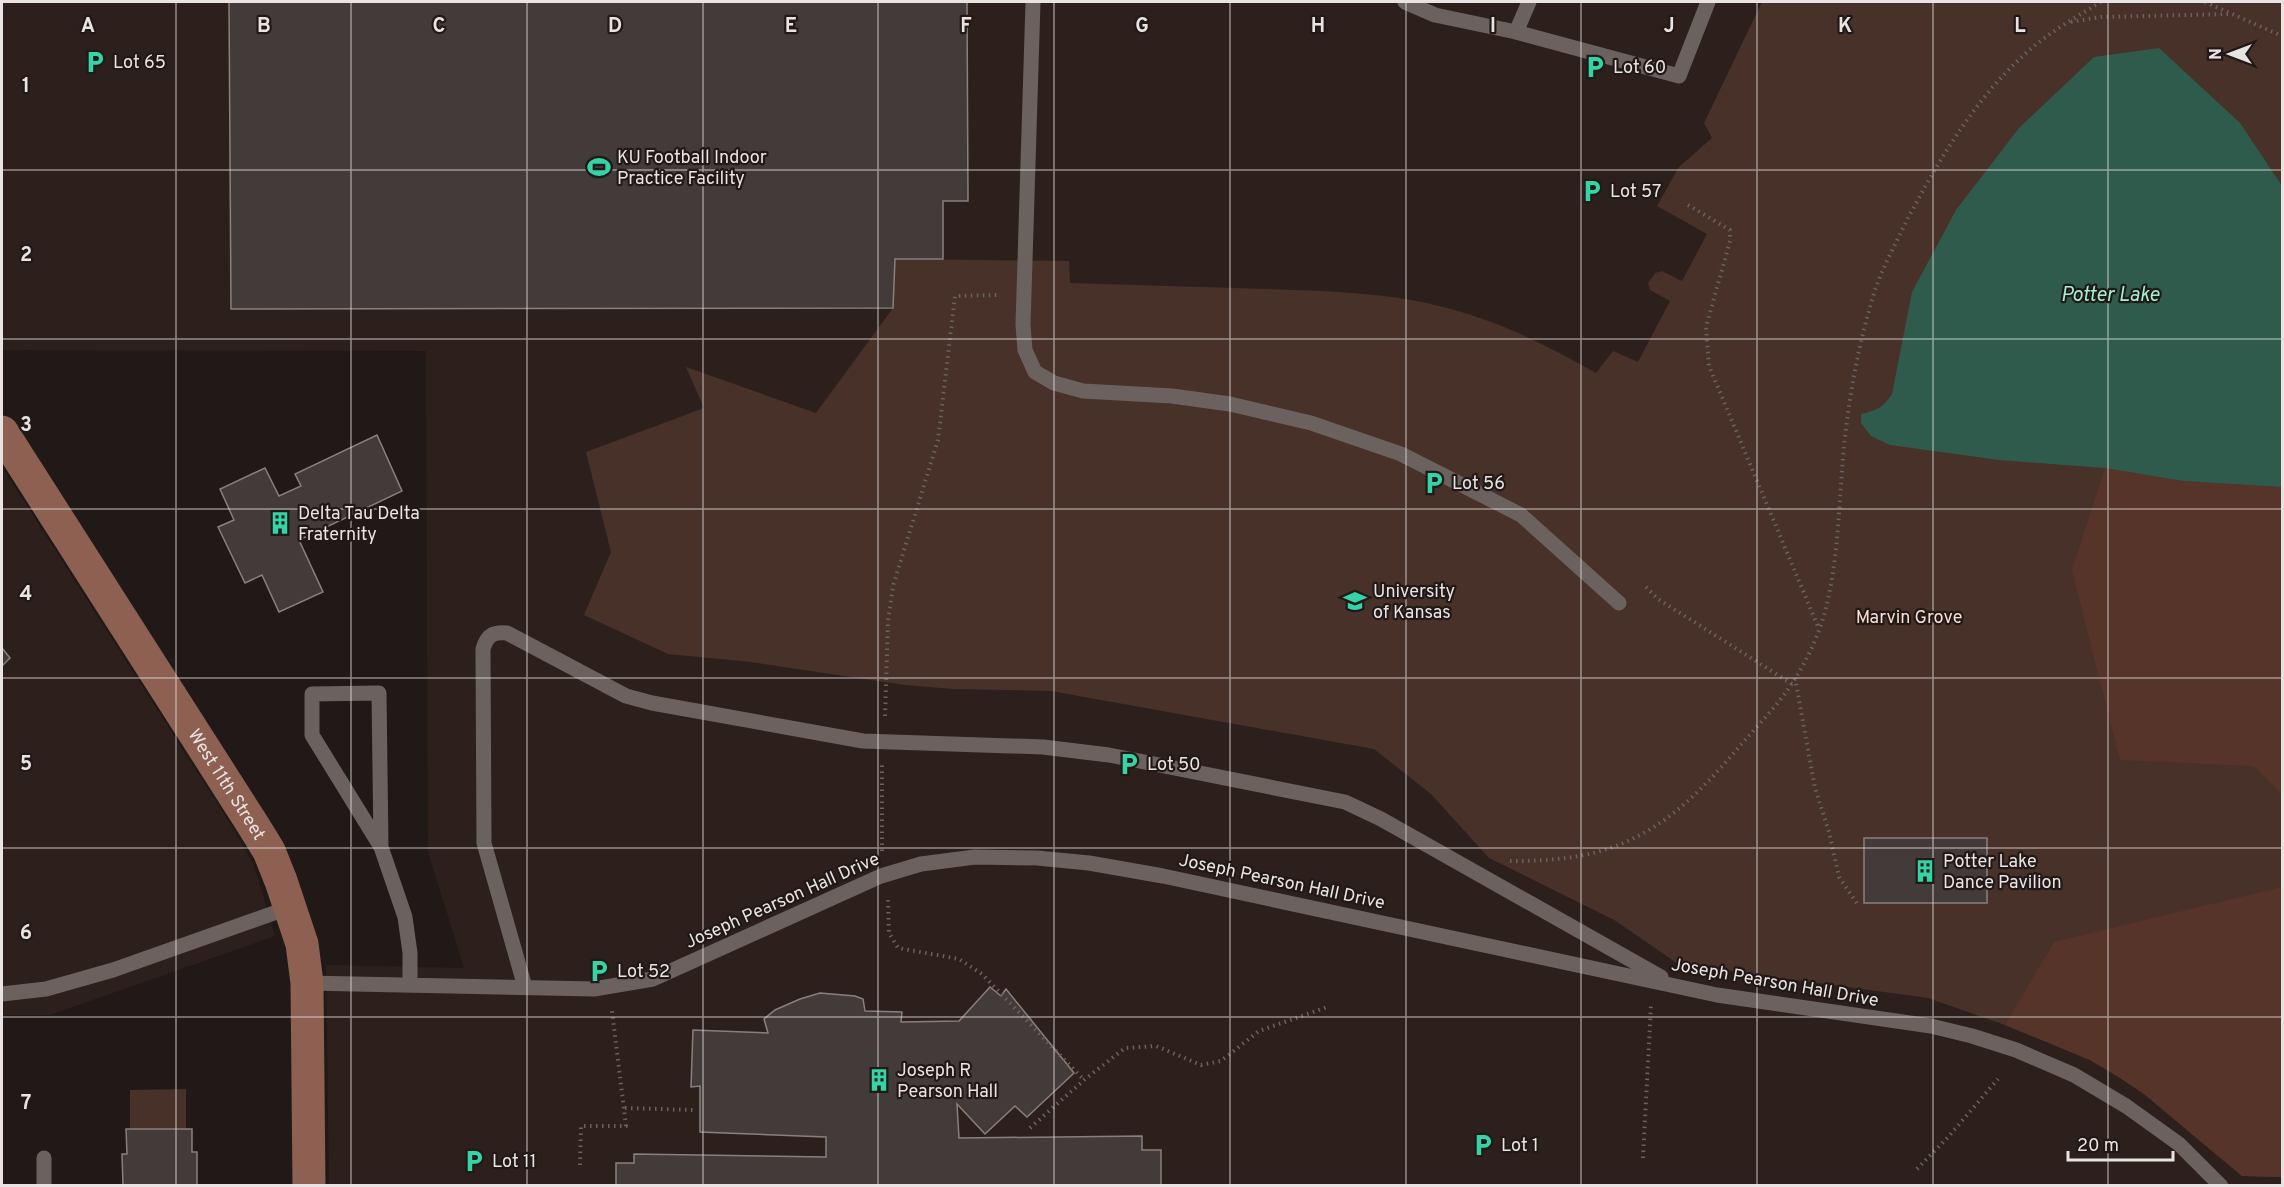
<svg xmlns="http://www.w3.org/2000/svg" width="2284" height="1187" font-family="Overpass,sans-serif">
<rect width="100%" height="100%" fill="#201917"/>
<path fill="#2d201c" d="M2,2h2280v1183h-1953l-3,-220 138,3 -36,-116 -2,-501 -424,-1z
M2,467l231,361 21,37 21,71 -225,79h-48z"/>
<path fill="#483129" d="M1762,2h520v1175l-40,-1 -98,-82 -27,-18 -27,-16 -85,-35 -77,-27 -250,-34 -62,-43 -127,-63 -58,-64 -57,-45 -323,-58 -97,-2 -49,-4 -154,-23 -83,-8 -84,-39 27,-63 -25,-100 118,-44 -18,-41 130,46 77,-105 2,-49 174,2 1,22c65,2 130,4 196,6 61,2 125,3 185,20 52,14 99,38 145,64l17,-22 25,11 32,-61 -20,-11 -2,-7 7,-10 7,-2 20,10 25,-47 -50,-28 22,-39 33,-29 -8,-15z
M186,1089v40h-56v-39z"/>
<path fill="#573429" d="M2105,468l78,13 99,6v308l-28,-29 -134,-6 -48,-190z
M2282,887v290l-40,-1 -98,-82 -27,-18 -27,-16 -85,-35 49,-83z"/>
<path fill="#2f5b4c" d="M2159,48l81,75 42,63v301l-99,-6 -78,-13 -106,-8 -109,-15 -19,-9 -10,-13v-9c15,-3 23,-7 31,-20l20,-102 44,-82 63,-82 75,-71z"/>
<path fill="#433b39" stroke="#89807e" stroke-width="1.5" d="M229,2h738l1,199h-25v58h-48l-2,49 -662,1z
M377,435l25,56 -103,49 24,52 -44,20 -17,-37 -17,8 -27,-56 16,-7 -14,-31 45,-21 14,28 22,-10 -6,-12z
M2,648l8,10 -8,8z
M1864,838h123v65h-123z
M990,987l11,9 5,-7 68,84 -47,44 -12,-11 -30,28 -28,-30 2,34 183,-2v14h19v36h-545v-23h18v-9l192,3v-20l-126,-5v-46l-9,1 2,-57 75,3 -4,-14 11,-9 25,-11 20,-6 35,3 8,3 2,12 37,1 -1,10 58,-1z
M126,1129h66v23h5v34h-74l-1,-32h5z"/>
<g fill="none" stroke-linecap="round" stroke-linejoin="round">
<path stroke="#686260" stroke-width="4" stroke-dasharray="1.5 4.5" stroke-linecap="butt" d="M2205,2l77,34
M2071,22l30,-5 131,-3
M1688,205l42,25v11l-24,86 3,39 110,263
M1646,587l12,12 134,85
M1795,678l20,110 14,44 10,45 19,28
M885,716l3,-95 5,-35 45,-146 17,-144 44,-1
M882,851v-86
M1510,861c42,0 83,-3 122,-22 47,-22 81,-62 114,-100 16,-18 34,-37 47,-57 15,-23 28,-52 34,-78 12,-52 12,-105 17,-158 5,-47 13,-94 26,-139 8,-32 24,-60 38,-89 32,-60 67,-119 118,-165 22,-20 50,-36 75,-51
M888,900l1,33 9,15 61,11 23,15 102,106
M625,1108l69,2
M1030,1128l54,-48 41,-32 31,-2 45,19 20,-4 38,-30 68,-24
M1643,1158l8,-153
M580,1165l1,-39h45l-14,-115
M1917,1169l32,-33 49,-57"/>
<path stroke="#6b6260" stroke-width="15" d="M1033,2l-10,323 2,25 10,22 19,11 29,8 89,5 58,8 81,19 90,31 120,61 98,88
M1405,2l30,13 81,17 163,44 29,-74
M1516,32l13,-30
M381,847l-2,-154 -67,1v41l69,112 24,70 5,36v32
M307,983l287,6 59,-10 228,-103 40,-12 54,-7 62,1 52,5 74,13 554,119 214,31 41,10 44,14 58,25 52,31 53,38 42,42
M525,987l-41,-144 -1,-194c4,-14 10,-17 24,-16l119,63 26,7 211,38 180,6 66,8 236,47 36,17 280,158
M2,994l44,-5 67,-19 178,-63
M44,1158v28"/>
<path stroke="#8d6052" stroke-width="33" id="s1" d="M2,432l251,393 16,26 12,30 21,63 5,39 2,203"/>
</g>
<path fill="none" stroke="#e9e4e3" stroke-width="1.5" stroke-opacity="0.55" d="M176,2v1184M351,2v1184M527,2v1184M703,2v1184M878,2v1184M1054,2v1184M1230,2v1184M1406,2v1184M1581,2v1184M1757,2v1184M1933,2v1184M2108,2v1184M2,170h2280M2,339h2280M2,509h2280M2,678h2280M2,848h2280M2,1017h2280"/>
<defs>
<g id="parking-bare" transform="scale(1.8)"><path d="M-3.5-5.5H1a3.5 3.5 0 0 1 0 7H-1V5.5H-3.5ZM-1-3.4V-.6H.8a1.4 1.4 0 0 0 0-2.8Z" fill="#34d4a7" stroke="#201917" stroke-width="2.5" paint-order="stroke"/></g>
<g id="stadium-bare" transform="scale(1.8)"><path d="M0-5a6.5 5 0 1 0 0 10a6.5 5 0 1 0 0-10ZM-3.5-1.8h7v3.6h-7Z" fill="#34d4a7" stroke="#201917" stroke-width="2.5" paint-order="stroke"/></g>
<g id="building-bare" transform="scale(1.8)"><path d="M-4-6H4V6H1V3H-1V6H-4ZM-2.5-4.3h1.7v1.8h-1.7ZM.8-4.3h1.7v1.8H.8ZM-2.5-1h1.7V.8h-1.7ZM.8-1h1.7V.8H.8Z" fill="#34d4a7" stroke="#201917" stroke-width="2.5" paint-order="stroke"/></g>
<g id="university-bare" transform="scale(1.8)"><path d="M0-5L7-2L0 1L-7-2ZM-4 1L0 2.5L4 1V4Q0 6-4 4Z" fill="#34d4a7" stroke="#201917" stroke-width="2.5" paint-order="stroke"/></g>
</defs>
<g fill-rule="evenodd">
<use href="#parking-bare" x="95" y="62"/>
<use href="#parking-bare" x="1595" y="67"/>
<use href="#stadium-bare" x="599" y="167"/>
<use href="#parking-bare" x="1592" y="191"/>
<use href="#parking-bare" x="1434" y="483"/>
<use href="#building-bare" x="280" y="523"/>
<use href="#university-bare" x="1355" y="601"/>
<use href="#parking-bare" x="1129" y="764"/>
<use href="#building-bare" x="1925" y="871"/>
<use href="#parking-bare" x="599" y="971"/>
<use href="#building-bare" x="879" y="1080"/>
<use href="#parking-bare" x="1483" y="1145"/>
<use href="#parking-bare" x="474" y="1161"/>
</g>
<g text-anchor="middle" stroke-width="4.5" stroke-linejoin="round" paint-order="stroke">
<g font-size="18" fill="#e9e4e3" stroke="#201917" text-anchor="start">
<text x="113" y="68">Lot 65</text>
<text x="1613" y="73">Lot 60</text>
<text x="617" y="163">KU Football Indoor<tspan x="617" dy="21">Practice Facility</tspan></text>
<text x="1610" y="197">Lot 57</text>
<text x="1452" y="489">Lot 56</text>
<text x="298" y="519">Delta Tau Delta<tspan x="298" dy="21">Fraternity</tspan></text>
<text x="1373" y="597">University<tspan x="1373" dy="21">of Kansas</tspan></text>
<text x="1147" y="770">Lot 50</text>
<text x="1943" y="867">Potter Lake<tspan x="1943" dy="21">Dance Pavilion</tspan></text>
<text x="617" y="977">Lot 52</text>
<text x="897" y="1076">Joseph R<tspan x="897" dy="21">Pearson Hall</tspan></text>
<text x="1501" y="1151">Lot 1</text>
<text x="492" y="1167">Lot 11</text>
</g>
<g font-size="18" fill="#f9dcd3" stroke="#201917">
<text x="1909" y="623">Marvin Grove</text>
</g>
<g font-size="18" fill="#e9e4e3" stroke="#201917">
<text dy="6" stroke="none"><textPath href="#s1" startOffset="418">West 11th Street</textPath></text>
<text transform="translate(1282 881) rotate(12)" y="6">Joseph Pearson Hall Drive</text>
<text transform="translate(782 900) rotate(-24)" y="6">Joseph Pearson Hall Drive</text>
<text transform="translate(1775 982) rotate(10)" y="6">Joseph Pearson Hall Drive</text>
</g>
<g font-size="20" font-style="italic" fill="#a3efd3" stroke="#201917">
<text x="2110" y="301">Potter Lake</text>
</g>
</g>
<g font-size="20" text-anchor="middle" font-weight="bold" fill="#e9e4e3" stroke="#201917" stroke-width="4.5" stroke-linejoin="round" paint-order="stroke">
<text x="88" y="32">A</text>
<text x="264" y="32">B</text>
<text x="439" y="32">C</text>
<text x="615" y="32">D</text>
<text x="791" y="32">E</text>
<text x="966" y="32">F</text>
<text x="1142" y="32">G</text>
<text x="1318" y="32">H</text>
<text x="1493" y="32">I</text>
<text x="1669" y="32">J</text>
<text x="1845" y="32">K</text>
<text x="2020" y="32">L</text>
<text x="26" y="92">1</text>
<text x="26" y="261">2</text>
<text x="26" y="431">3</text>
<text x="26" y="600">4</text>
<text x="26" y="770">5</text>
<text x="26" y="939">6</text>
<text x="26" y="1109">7</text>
</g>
<rect width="2284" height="1187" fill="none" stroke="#e9e4e3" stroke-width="6"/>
<g transform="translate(2230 54) rotate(270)" stroke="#201917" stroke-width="4.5" paint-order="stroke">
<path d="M0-4.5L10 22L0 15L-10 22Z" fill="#e9e4e3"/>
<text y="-9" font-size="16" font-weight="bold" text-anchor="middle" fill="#e9e4e3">N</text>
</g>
<path d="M2068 1151v9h105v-9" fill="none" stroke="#e9e4e3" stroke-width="3"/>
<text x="2077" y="1151" font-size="18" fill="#e9e4e3" stroke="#201917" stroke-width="4.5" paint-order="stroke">20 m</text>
</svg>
